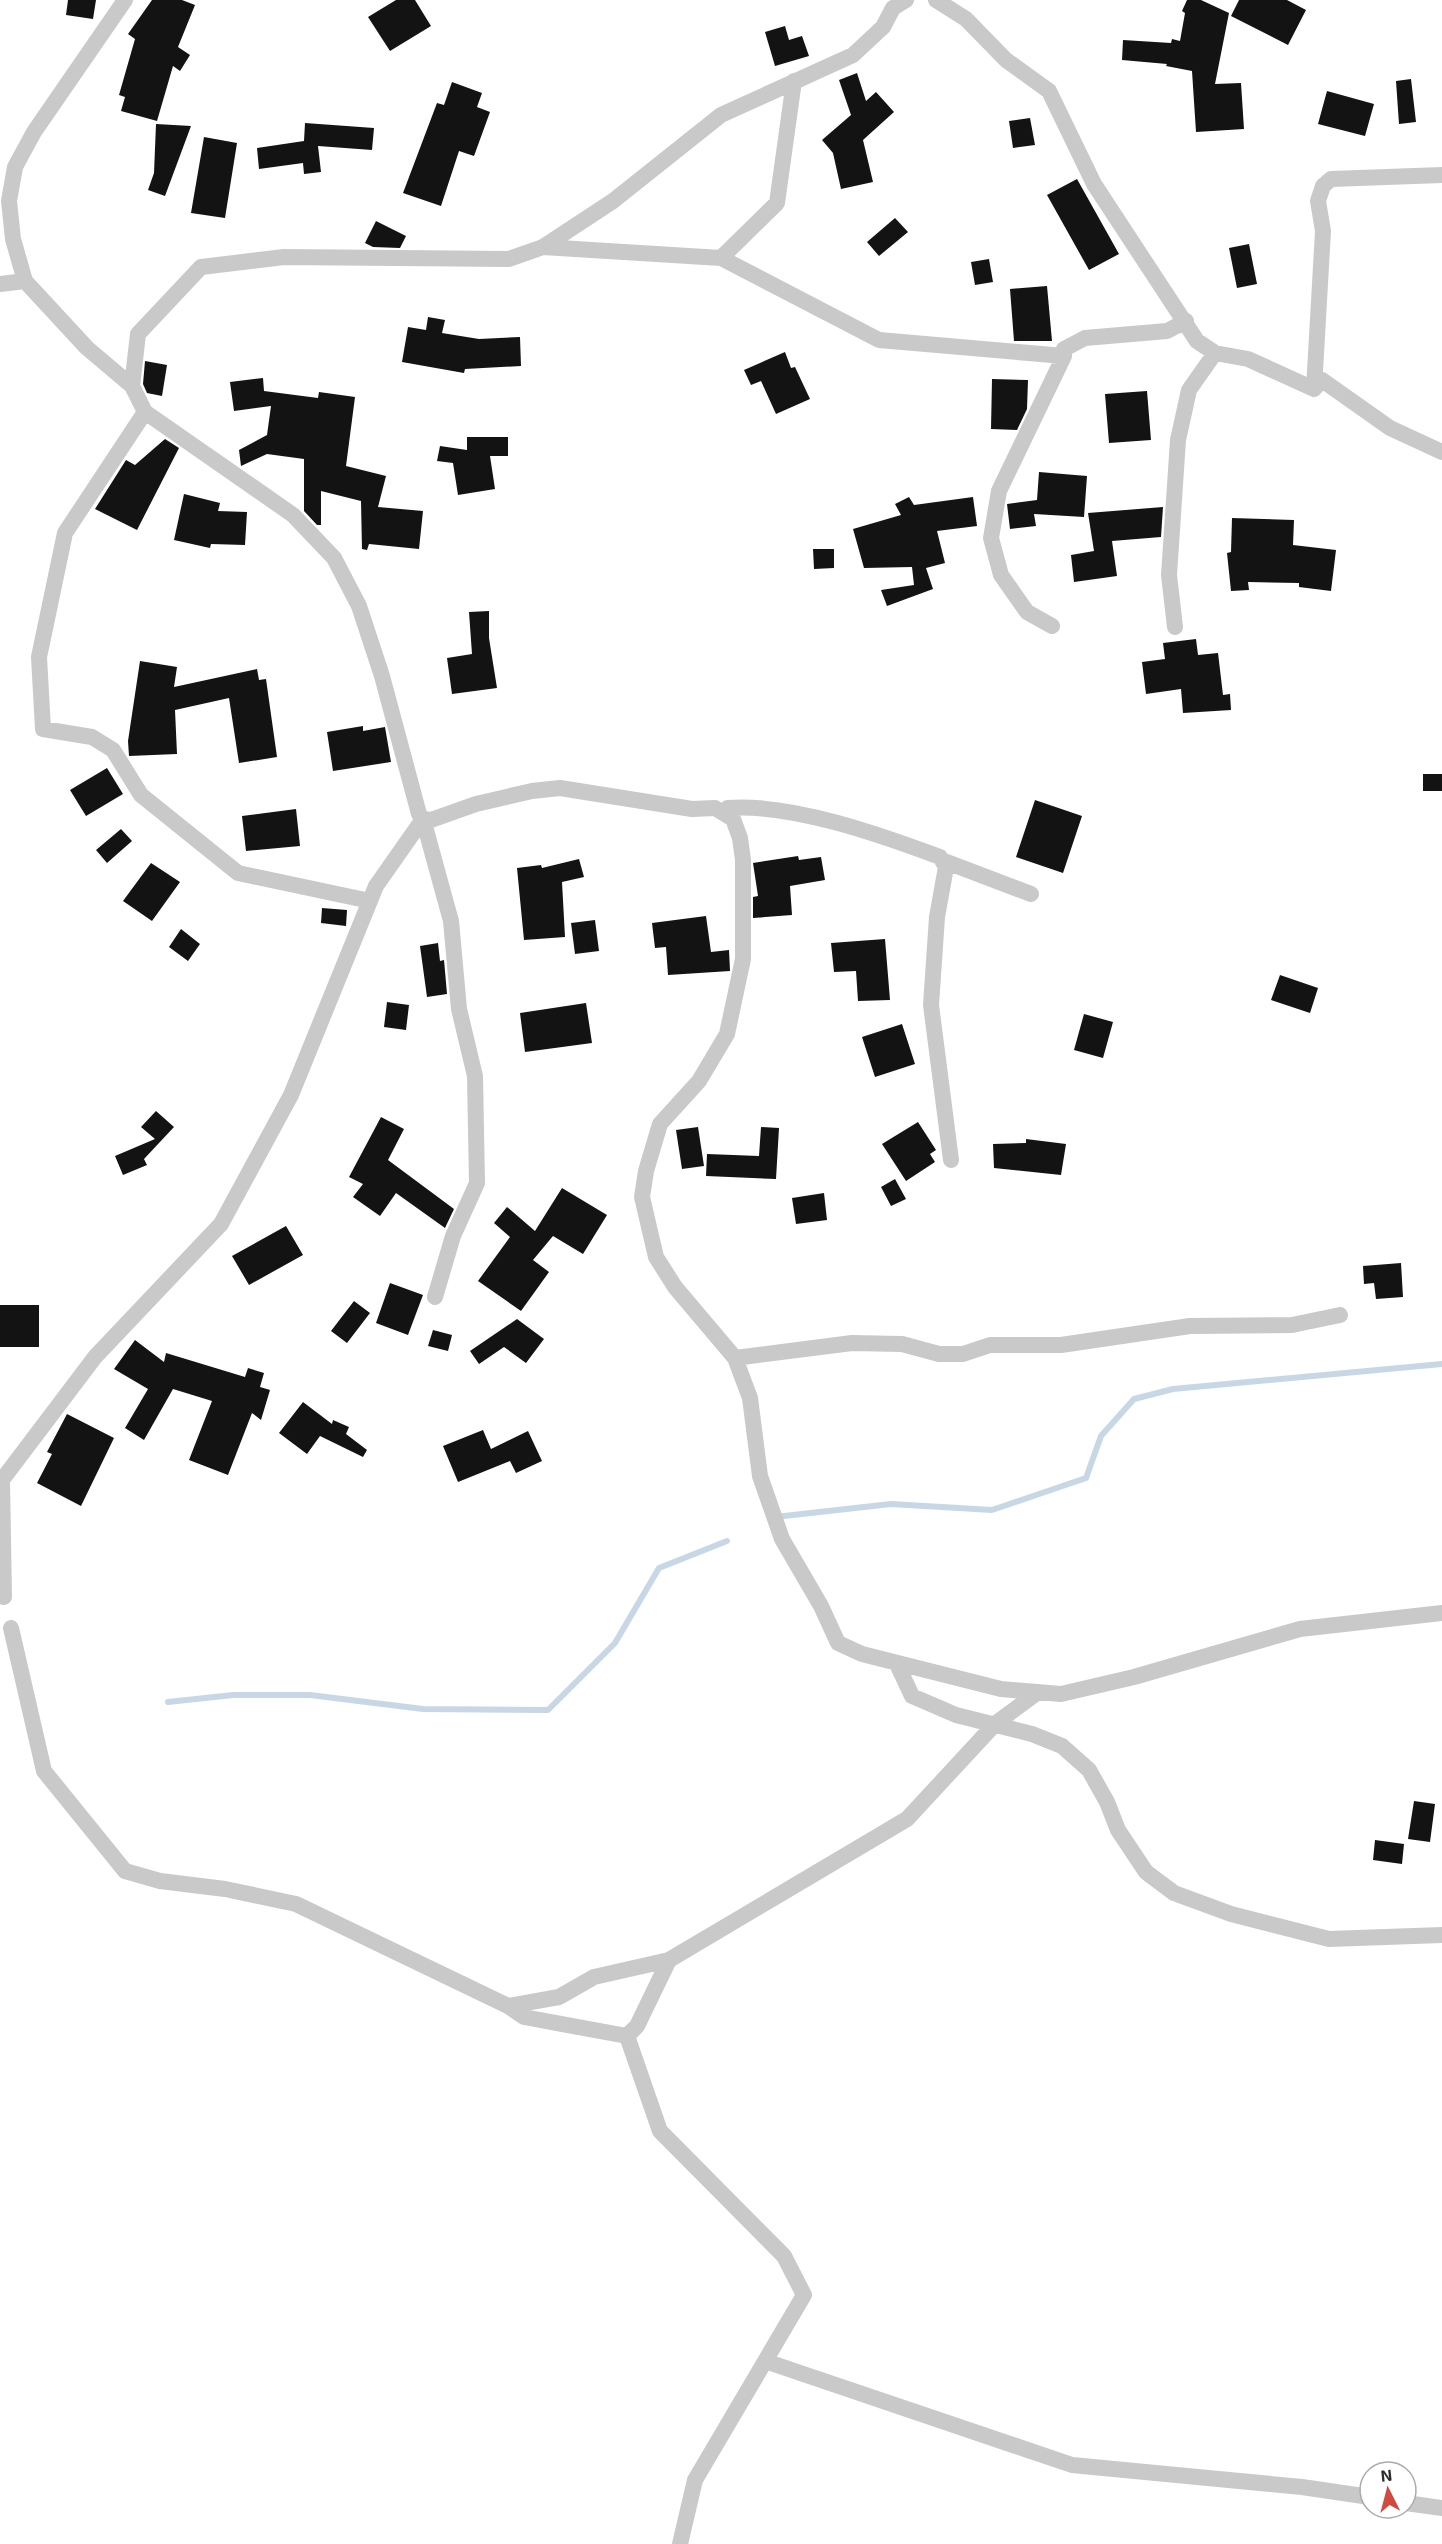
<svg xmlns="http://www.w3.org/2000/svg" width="1442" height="2544" font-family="'Exo 2',sans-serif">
<rect width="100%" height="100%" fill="#fff"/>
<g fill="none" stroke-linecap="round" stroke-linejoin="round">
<path stroke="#c8d7e6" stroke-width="6" d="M775,1517l116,-13 101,6 94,-32 15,-42 33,-37 39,-10 269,-25
M168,1702l65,-7h77l113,14 125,1 67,-67 44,-75 68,-27"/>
</g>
<path fill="#131313" d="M68,0h28l-3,19 -27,-4z
M152,0h30l13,5 -17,42 12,8 -10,16 -7,-5 -16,55 -36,-10 4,-14 -6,-2 16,-56 -7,-5z
M396,0h19l16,26 -41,25 -22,-34z
M1187,0h14l28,13 -14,71 26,-1 3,46 -48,3 -4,-61 -26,-5 1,-2 -45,-4 1,-20 48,3 1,-4 8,2 5,-28 -3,-2z
M1239,0h48l19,10 -18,35 -57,-29z
M785,26l4,14 13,-4 7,20 -34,10 -10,-34z
M857,73l9,28 10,-9 18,20 -31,28 10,42 -32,7 -8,-36 -11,-13 29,-25 -12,-35z
M1411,79l5,43 -17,2 -3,-43z
M452,82l30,11 -5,14 13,5 -16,44 -15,-5 -18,55 -38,-13 34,-90 7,2z
M1327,91l47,13 -9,32 -47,-12z
M1030,118l5,27 -22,3 -4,-27z
M305,123l69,5 -2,22 -54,-4 3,26 -17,2 -1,-11 -44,6 -2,-21 47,-7z
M156,124l35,2 -26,70 -17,-6 6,-17z
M204,137l33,6 -12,75 -34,-5z
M1077,179l42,75 -30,16 -42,-75z
M895,218l13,14 -29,24 -12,-14z
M376,221l30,15 -6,12 -27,-1 -8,-4z
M1249,244l8,40 -20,4 -8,-40z
M989,259l4,23 -18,3 -4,-23z
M1047,286l5,55h-38l-4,-52z
M428,317l17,3 -3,13 37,6 41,-2 1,29 -56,3 -1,4 -62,-11 6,-35 18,3z
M785,352l6,16 4,-1 15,32 -34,15 -15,-33 -10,4 -7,-15z
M145,361l22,4 -5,31 -15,-3 -4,-9z
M263,378l1,13 54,7 1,-6 36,5 -9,69 40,10 -8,31 45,4 -4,38 -50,-5 -2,6 -5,-1 -1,-48 -40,-10v34h-4l-13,-14v-52l-37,-5 -26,12 -2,-16 28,-15 4,-29 -37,5 -4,-29z
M992,379l36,1 -1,29 -10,21 -26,-1z
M1147,391l4,49 -42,3 -4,-49z
M467,437h41v19h-18l5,33 -37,6 -5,-32 -16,-2 3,-15 27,4z
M165,439l14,9 -42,82 -42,-21 31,-49 9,5z
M1039,472l48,4 -3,41 -50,-3 2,12 -26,3 -3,-25 30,-4z
M184,494l36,9 -2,8 29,1 -2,33 -34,-1 -1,4 -36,-8z
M909,497l5,8 59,-8 4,29 -40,5 8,32 -19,5 7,21 -46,17 -6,-16 33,-5 -2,-18 -48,1 -11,-39 48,-14 -6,-11z
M1163,507l-2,30 -49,4 5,35 -43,6 -3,-27 23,-4 -6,-38z
M1232,518l62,2 -1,25 43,5 -5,41 -32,-4v-4l-51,-1 1,8 -18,1 -4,-38 4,-1z
M813,549h21v19l-20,1z
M489,611v27l8,50 -45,6 -5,-36 25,-4 -3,-42z
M1196,639l2,16 20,-2 5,42 7,-1 1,16 -48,3 -2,-24 -35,5 -4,-32 23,-3 -2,-16z
M140,661l37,6 -3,20 83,-18 2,11 7,-1 11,78 -38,6 -10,-65 -54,12 2,44 -48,2 -1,-15z
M363,726v5l22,-4 6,35 -58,9 -6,-39z
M107,768l16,26 -37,22 -16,-26z
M1423,774h19v17h-19z
M1035,800l47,16 -19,57 -47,-16z
M296,809l4,37 -54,5 -4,-35z
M121,829l11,12 -25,22 -11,-13z
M798,856l1,4 22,-3 4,23 -35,6 2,29 -39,3v-21l5,-1 -5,-33z
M579,859l5,18 -22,5 3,55 -41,3 -7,-72 24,-3 1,3z
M151,863l29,19 -28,39 -29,-20z
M322,908l25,2 -1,16 -25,-3z
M706,916l5,36 18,-2 1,21 -62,4 -2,-28 -11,1 -3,-25z
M595,920l4,31 -24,3 -4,-31z
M181,929l19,15 -12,17 -19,-14z
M885,939l5,61 -32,1 -2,-30 -22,1 -3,-29z
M438,943l2,18 4,-1 3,34 -20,3 -7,-51z
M1280,975l38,13 -8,25 -39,-13z
M387,1002l22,3 -3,25 -22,-3z
M586,1003l6,40 -67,9 -5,-39z
M1084,1014l29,8 -10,36 -29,-8z
M902,1024l13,40 -40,13 -13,-40z
M156,1111l18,16 -30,32 3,6 -24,10 -8,-19 40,-17 -14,-12z
M381,1117l23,12 -16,31 66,49 -9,19 -49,-35 -16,23 -27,-19 10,-13 -14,-7z
M918,1122l18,28 -6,4 5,8 -29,19 -24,-37z
M698,1127l6,39 -22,3 -6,-39z
M761,1127l18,1 -3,51 -70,-3 1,-22 52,2z
M1026,1139l40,5 -5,31 -67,-7 -1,-24 33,-1z
M895,1179l11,20 -15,7 -10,-19z
M562,1188l45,27 -24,39 -30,-18 -20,24 16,12 -28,39 -43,-30 32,-44 -16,-14 13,-16 28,24z
M824,1193l3,27 -31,4 -4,-26z
M286,1226l17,29 -54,30 -17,-29z
M1401,1263l2,34 -27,2 -2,-16 -10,1 -1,-18z
M390,1283l33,12 -15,40 -32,-12z
M354,1301l16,12 -23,30 -16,-12z
M0,1305h39v42h-39z
M517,1319l27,20 -18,24 -22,-16 -25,17 -9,-13z
M433,1330l19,5 -4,16 -20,-5z
M135,1340l29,22 2,-9 79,24 3,-9 16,5 -4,14 10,3 -9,30 -9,-7 -24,62 -39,-15 23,-59 -39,-12 -29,51 -19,-12 23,-39 -34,-20z
M303,1402l29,22 1,-4 16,7 -3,7 21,16 -4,7 -43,-21 -13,18 -28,-21z
M67,1414l47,24 -33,68 -44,-23 15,-29 -5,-2z
M483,1430l8,19 37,-18 14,30 -26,12 -6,-12 -52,21 -15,-36z
M1414,1801l21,3 -5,38 -22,-3z
M1375,1840l29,4 -2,20 -29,-4z"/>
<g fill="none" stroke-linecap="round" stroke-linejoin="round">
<path stroke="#c9c9c9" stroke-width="16" d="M125,0l-91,132 -19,35 -6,34 4,38 12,42 62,67 45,38 13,26 148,103 41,43 25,48 23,70 37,138 4,5 8,1 45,-16 56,-13 28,-3 132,21 23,-1 18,11 7,19 3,22v99l-16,75 -28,47 -39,43 -14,47 -4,26 14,60 19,30 60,71 15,40 10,78 22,63 39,67 17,37 24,11 139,35 60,5 73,-17 166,-48 142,-16
M936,0l30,19 40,41 43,31 45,93 103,157 18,12 33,6 66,30 8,-9 68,48 52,24
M543,247l178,11 158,82 185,16
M721,258l56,-55 17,-122
M0,284l25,-3
M132,386l6,-52 63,-67 83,-10 225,2 34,-12 70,-46 108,-86 132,-60 30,-28 10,-19 13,-8
M1314,389l9,-158 -5,-30 5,-15 8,-7 111,-4
M145,412l-80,121 -26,124 4,72 49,8 21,13 28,45 97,78 132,28
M1052,626l-25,-14 -26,-37 -10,-37 8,-47 65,-135v-7l21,-11 82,-7 19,-10
M1175,627l-6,-52 9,-135 11,-50 26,-37
M727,814l1,-6c63,-5 153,27 212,49l6,10 -9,50 -6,88 20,155
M423,819l28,102 8,88 16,67 2,107 -24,53 -18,61
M944,861l87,33
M735,1358l117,-15 50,1 37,10h24l27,-9h71l129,-19 102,-1 48,-10
M0,1595l4,2 -2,-117 93,-123 126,-133 70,-129 85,-209 47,-67
M11,1628l33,143 81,100 35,10 65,8 71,15 212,102 16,11 103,19
M897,1664l15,32 44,19 76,19 30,12 27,24 18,32 11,28 28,42 28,21 57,21 98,25 113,-4
M508,2006l51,-9 35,-20 75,-17 238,-141 88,-95 43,-32
M627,2036l33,95 124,125 20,39 -109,185 -15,64
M627,2036l10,-10 32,-66
M765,2361l307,104 230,22 68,10
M1406,2503l36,5"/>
</g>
<g transform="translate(1388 2490) rotate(354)"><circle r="28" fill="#ffffff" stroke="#ababab" stroke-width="1.5"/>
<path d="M0-4.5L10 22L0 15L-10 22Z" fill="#d14940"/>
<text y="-9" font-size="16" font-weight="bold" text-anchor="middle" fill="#2c2c2c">N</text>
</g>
</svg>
